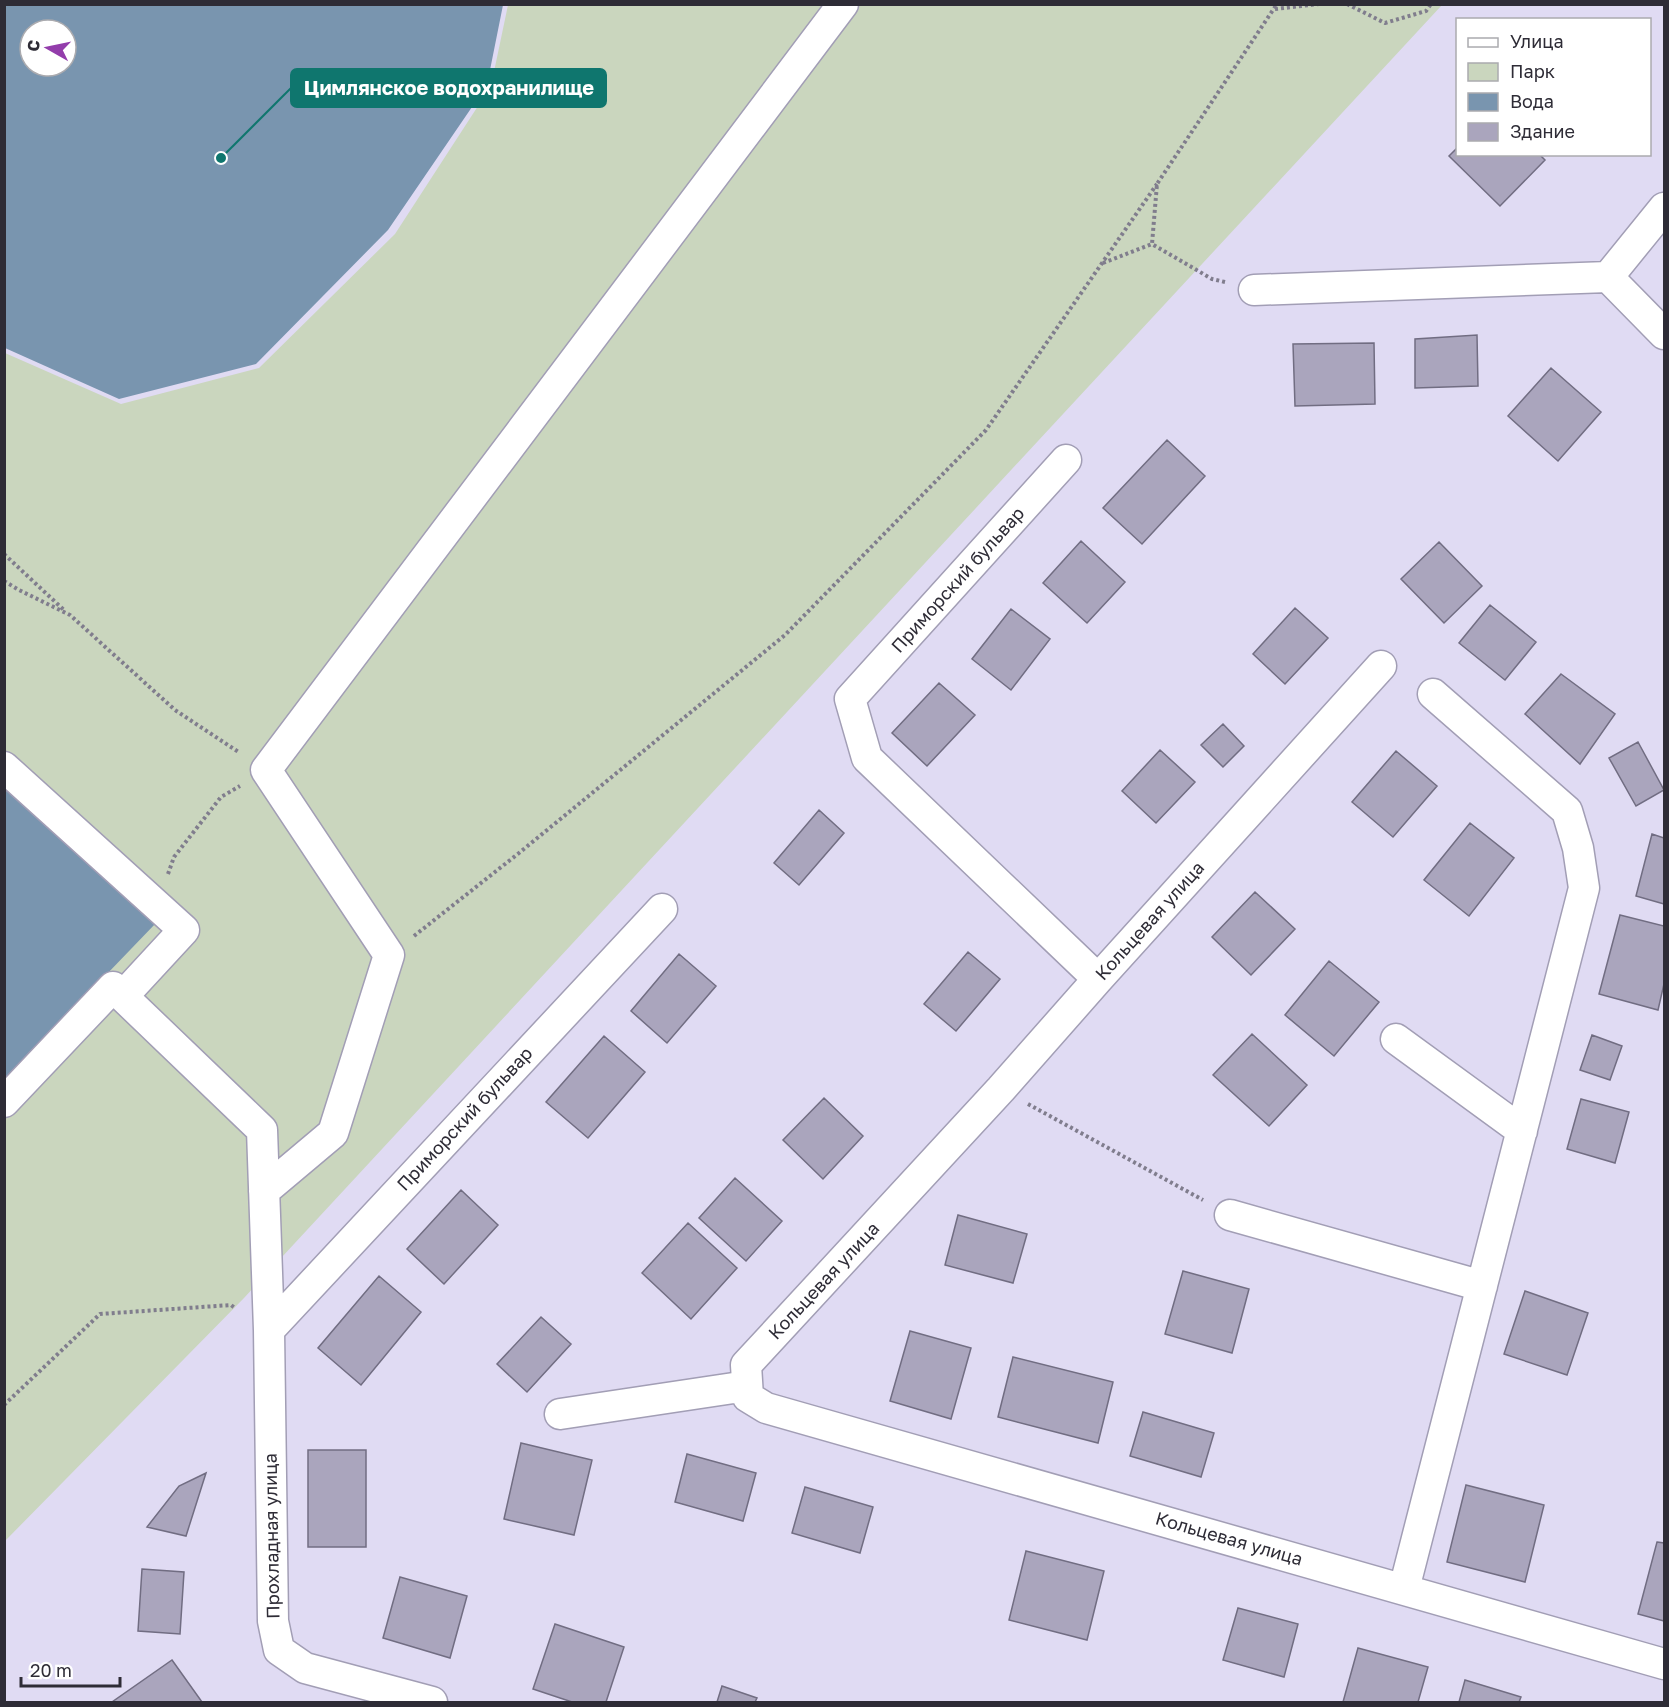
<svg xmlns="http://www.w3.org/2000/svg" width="1669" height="1707" font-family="'Golos Text',sans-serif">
<rect width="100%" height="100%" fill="#e0dbf3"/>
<path fill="#cad6be" d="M508,5h934l-1198,1293 -239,243v-1188l116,51 138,-36 136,-134 96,-148z"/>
<path fill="#7995af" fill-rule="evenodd" d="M5,4h498v1l-16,80 -99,145 -132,134 -137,35 -114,-51zM30,30h36v36h-36z
M4,782l152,141 -151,157h-1z"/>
<path fill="#aaa5bd" stroke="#716d82" stroke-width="1.5" d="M1458,147v7h81l6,6 -45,46 -51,-50z
M1477,335l1,51 -63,2v-49z
M1374,343l1,61 -80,2 -2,-62z
M1551,368l50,44 -43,49 -50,-45z
M1167,440l38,36 -63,68 -39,-36z
M1081,541l44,41 -38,41 -44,-40z
M1439,542l43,44 -38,37 -43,-44z
M1490,605l46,37 -31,38 -46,-37z
M1295,608l33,30 -43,46 -32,-30z
M1011,609l39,30 -39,51 -39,-31z
M1561,674l54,40 -35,50 -55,-50z
M939,683l36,32 -48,51 -35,-33z
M1223,724l21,22 -21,21 -22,-22z
M1638,742l26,48 -28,16 -27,-48z
M1160,750l35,32 -39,41 -34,-32z
M1396,751l41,35 -44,51 -41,-35z
M819,810l25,23 -45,52 -25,-22z
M1470,823l44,35 -45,58 -45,-36z
M1652,834l12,4v66l-28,-8z
M1255,892l40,37 -44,46 -39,-38z
M1620,915l44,11v58l-6,26 -59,-16z
M968,952l32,27 -44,52 -32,-27z
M679,954l37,32 -49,57 -36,-32z
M1329,961l50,41 -45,54 -49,-41z
M1252,1034l55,51 -38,41 -56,-51z
M1592,1035l30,11 -12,34 -30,-10z
M604,1036l41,36 -57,66 -42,-36z
M824,1098l39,38 -40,43 -40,-39z
M1581,1099l48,13 -14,51 -48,-14z
M735,1178l47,43 -36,40 -47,-43z
M461,1190l37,35 -54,59 -37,-35z
M958,1215l69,19 -14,49 -68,-18z
M688,1223l49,45 -46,51 -49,-46z
M1183,1271l66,18 -17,64 -67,-19z
M379,1276l42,36 -60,73 -43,-37z
M1525,1291l63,22 -21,62 -63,-21z
M541,1317l30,27 -44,48 -30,-28z
M910,1331l61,17 -20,71 -61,-18z
M1013,1357l100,25 -15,61 -100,-26z
M1143,1412l71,21 -13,44 -71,-21z
M521,1443l71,17 -18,75 -70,-16z
M308,1450h58v97h-58z
M687,1454l69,19 -13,48 -68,-19z
M206,1473l-20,63 -39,-9 32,-41z
M1466,1485l78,20 -19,77 -78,-20z
M805,1487l68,20 -13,46 -68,-20z
M1657,1542l7,1v78l-26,-7z
M1026,1551l78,20 -17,69 -78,-20z
M142,1569l42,3 -4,62 -42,-3z
M400,1577l67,19 -17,62 -67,-20z
M1238,1608l60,16 -14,53 -61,-17z
M555,1624l69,23 -18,55h-34l-39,-13z
M1358,1648l70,19 -10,35h-75z
M172,1660l30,42h-90z
M1465,1680l56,17 -2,5h-60z
M722,1686l35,12 -2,4h-38z"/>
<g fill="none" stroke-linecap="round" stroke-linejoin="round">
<g stroke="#a29eb5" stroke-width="33">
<path id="street" d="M1608,277l56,-69
M1254,290l354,-13 56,57
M1066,460l-216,239 17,59 231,221
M1381,666l-283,313 -97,110 -255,276 2,32 18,11 898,256
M4,767l180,163 -61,66
M1396,1039l126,92
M4,1102l109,-115 149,143 7,200 4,291 6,29 26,18 127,34
M264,1191l69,-58 56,-178 -123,-185 577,-766
M1230,1215l252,71
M269,1330l393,-421
M560,1414l187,-28
M1404,1589l180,-701 -6,-40 -11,-37 -134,-117"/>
</g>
<path stroke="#807d8d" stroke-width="4" stroke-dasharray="3 3" stroke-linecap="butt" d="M1347,4l38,19 41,-12 5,-7
M1275,9l44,-5
M1103,263l49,-19
M1225,282l-13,-3 -60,-35 5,-60 120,-180
M4,554l61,57
M4,581l15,9 51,25 105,95 65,43
M168,874l6,-17 47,-60 19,-11
M414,936l105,-83 266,-218 201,-205 171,-246
M1028,1104l175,96
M4,1405l96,-91 131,-9 4,3"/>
<use href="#street" stroke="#fff" stroke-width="30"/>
</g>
<g text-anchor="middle" stroke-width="5" stroke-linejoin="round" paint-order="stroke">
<g font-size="18" fill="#2e2c36" stroke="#fff">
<text transform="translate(958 580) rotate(-48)" y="6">Приморский бульвар</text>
<text transform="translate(1150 921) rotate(-48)" y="6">Кольцевая улица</text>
<text transform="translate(465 1119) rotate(-47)" y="6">Приморский бульвар</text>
<text transform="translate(824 1281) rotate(-47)" y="6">Кольцевая улица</text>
<text transform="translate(272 1536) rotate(-91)" y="6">Прохладная улица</text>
<text transform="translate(1229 1539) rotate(16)" y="6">Кольцевая улица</text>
</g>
</g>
<path fill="none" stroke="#0f766e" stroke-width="2" d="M221 158L291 88"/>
<circle fill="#0f766e" stroke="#fff" stroke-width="2" cx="221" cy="158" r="6"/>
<rect fill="#0f766e" stroke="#0f766e" stroke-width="2" x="291" y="69" width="315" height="38" rx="6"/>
<g font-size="20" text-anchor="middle" font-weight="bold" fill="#fff">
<text x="449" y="95">Цимлянское водохранилище</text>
</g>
<rect width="1669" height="1707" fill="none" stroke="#2e2c36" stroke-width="12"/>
<rect x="1456" y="18" width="195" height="138" fill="#ffffff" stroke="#ababaf" stroke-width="1.5"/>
<rect x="1468" y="38" width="30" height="9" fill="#ffffff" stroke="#ababaf" stroke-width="1.5"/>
<text x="1510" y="48" font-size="18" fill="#2e2c36">Улица</text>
<rect x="1468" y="63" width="30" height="18" fill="#cad6be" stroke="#ababaf" stroke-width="1.5"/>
<text x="1510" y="78" font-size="18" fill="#2e2c36">Парк</text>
<rect x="1468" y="93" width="30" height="18" fill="#7995af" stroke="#ababaf" stroke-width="1.5"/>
<text x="1510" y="108" font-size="18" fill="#2e2c36">Вода</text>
<rect x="1468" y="123" width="30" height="18" fill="#aaa5bd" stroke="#ababaf" stroke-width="1.5"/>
<text x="1510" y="138" font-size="18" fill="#2e2c36">Здание</text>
<g transform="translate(48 48) rotate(279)"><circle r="28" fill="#ffffff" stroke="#ababaf" stroke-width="1.5"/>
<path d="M0-4.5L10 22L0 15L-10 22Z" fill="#933dab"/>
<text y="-9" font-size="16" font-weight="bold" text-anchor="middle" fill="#2e2c36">С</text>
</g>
<path d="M21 1677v9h99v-9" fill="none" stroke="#2e2c36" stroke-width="3"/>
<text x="30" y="1677" font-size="18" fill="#2e2c36" stroke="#ffffff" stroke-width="4.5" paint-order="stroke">20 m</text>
</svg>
